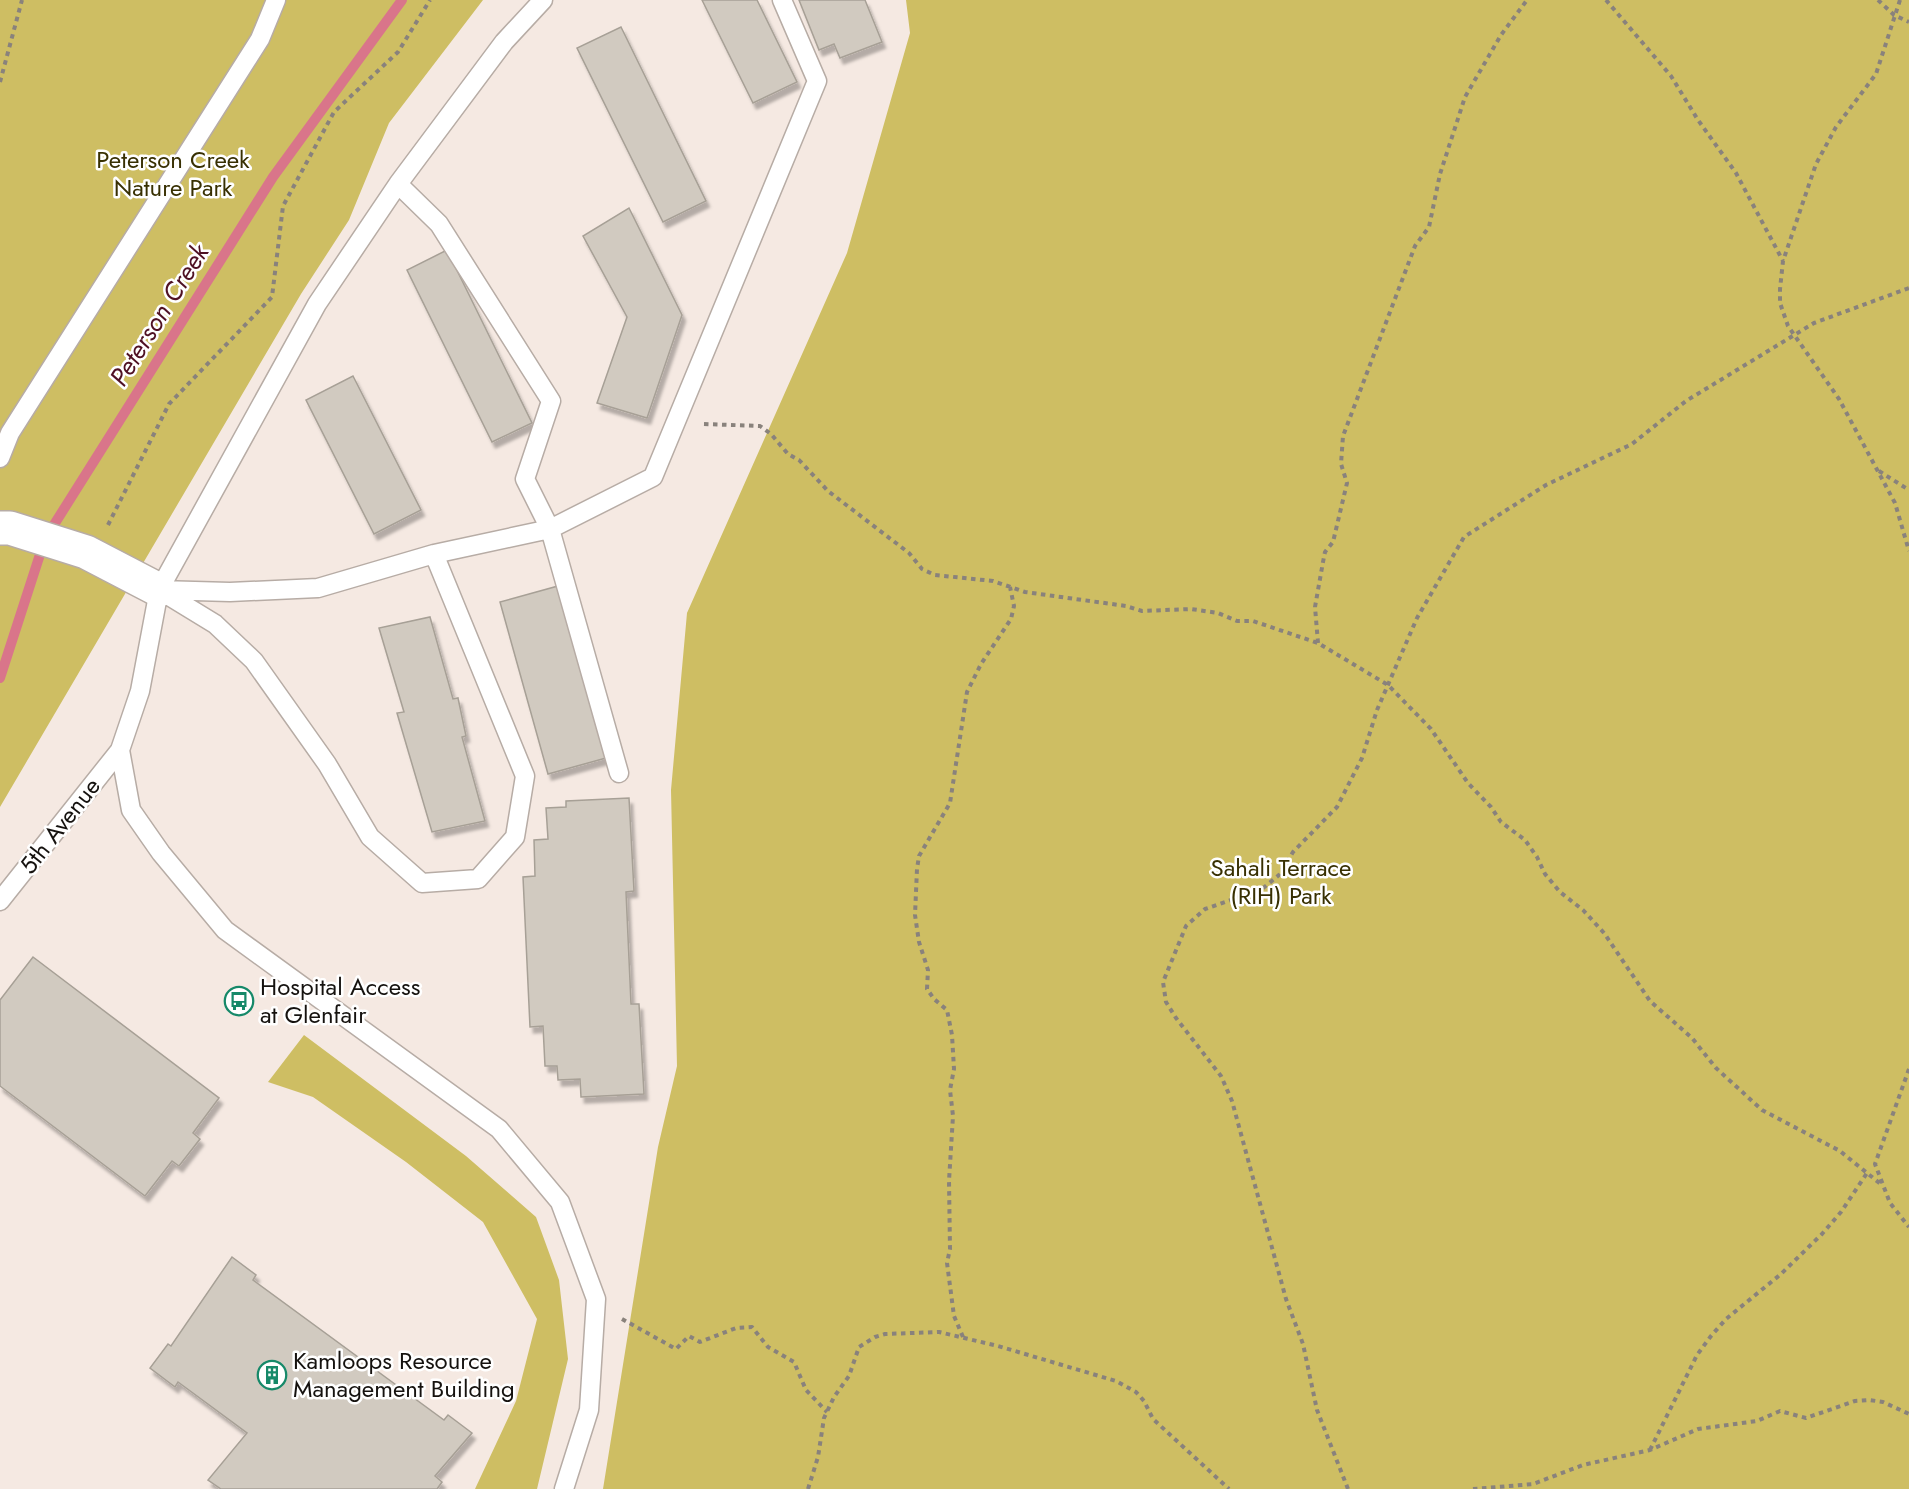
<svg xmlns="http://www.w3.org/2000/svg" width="1909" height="1489" font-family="Jost,sans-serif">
<defs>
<filter id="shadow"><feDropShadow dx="3.5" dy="6" stdDeviation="1.5" flood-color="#0004"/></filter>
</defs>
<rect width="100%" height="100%" fill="#f5e9e2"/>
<path fill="#cebe63" d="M0,0h483l-94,123 -40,97 -48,74 -301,513z
M906,0h1003v1489h-1306l55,-342 19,-81 -6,-276 16,-177 160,-360 63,-220z
M304,1035l162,121 70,61 23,63 9,79 -31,130h-62l41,-88 21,-82 -54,-97 -77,-60 -93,-65 -45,-15z"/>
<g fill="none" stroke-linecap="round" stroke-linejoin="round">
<path stroke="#d9758a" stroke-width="10" d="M0,678l45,-139 228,-362 129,-177"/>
</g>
<path fill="#d1cac0" stroke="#a7a096" stroke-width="1.5" filter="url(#shadow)" d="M702,0h55l40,82 -44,21z
M799,0h66l17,42 -42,16 -6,-14 -15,6z
M621,27l85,174 -43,21 -86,-174z
M629,208l53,107 -35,103 -50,-15 30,-86 -44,-81z
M447,250l85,173 -40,19 -85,-172z
M353,376l68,134 -47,24 -68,-134z
M558,586l48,172 -58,16 -48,-172z
M430,617l23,82 5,-1 8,38 -4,1 23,84 -53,11 -35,-119 7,-1 -25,-84z
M629,798l5,93 -8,1 5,112h8l5,90 -63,3 -1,-18 -22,1 -1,-14h-12l-2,-40 -13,1 -7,-150 12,-1 -1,-36 14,-1 -2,-31 20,-1v-6z
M33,957l186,141 -26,35 7,6 -21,27 -7,-5 -27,35 -145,-110v-86z
M232,1257l24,18 -3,5 191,140 4,-5 24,18 -37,43 7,6 -5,7h-216l-13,-9 39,-47 -69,-51 -3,5 -25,-19 18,-24 3,2z"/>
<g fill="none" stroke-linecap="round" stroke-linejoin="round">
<g stroke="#b7aca5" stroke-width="21">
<path id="service" d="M543,0l-39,42 -106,142 -81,120 -158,286 -19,101 -20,59 11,60 30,43 64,77 274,199 61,73 36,97 -7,111 -25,79
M398,184l41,40 112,177 -26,78 25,50 69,244
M0,458l10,-25 250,-394 16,-39
M159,590l71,2 88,-4 116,-34 116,-25 103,-52 164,-396 -35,-81
M161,591l54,33 39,37 73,103 43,73 52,46 56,-4 37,-42 10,-61 -91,-222
M0,901l120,-151"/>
</g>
<g stroke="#b7aca5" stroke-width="36">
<path id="minor" d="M0,528h10l76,24 73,38"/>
</g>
<path stroke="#89827c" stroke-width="4" stroke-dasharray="4.5 4.5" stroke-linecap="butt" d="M1606,0l65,76 27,44 38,53 47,88
M1878,0l16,15 15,7
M1900,0l-24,74 -40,53 -20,37 -33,97 -3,28v14l8,23 51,73 56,104 14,48
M0,82l22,-82
M704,424l56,2 11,8 17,20 11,6 29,31 81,62 13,16 13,6 58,6 32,11 101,14 16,5 49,-2 27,4 19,8h16l65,22 70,42 43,44 37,54 23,24 10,15 24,18 12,17 8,17 15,18 23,18 21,23 46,68 42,37 24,30 46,42 78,41 43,35
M1879,471l30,19
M108,525l61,-121 103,-107 11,-91 51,-94 64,-60 32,-52
M1318,643l-3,-36 8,-45 2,-10 8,-10 14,-59 -6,-19 2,-28 72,-190 14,-19 11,-53 25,-77 36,-62 26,-35
M1909,1069l-34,95 15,39 19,24
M622,1319l54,30 13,-13 11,6 36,-14 16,-1 16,20 26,15 12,28 21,22
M963,1337l-9,-21 -7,-53 3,-14 -1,-68 4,-65 -3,-26 4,-21 -2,-34 -5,-25 -13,-11 -7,-10 1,-19 -9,-28 -4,-27 2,-46 2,-13 31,-53 17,-111 14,-28 30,-45 3,-13 -4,-19
M1650,1450l47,-95 14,-19 15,-17 55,-45 41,-40 19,-22 26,-39
M808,1489l10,-32 6,-39 10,-21 15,-21 10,-29 16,-10 10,-3 54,-2 59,14 118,35 20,11 8,9 9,18 76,70
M1348,1489l-31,-79 -14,-66 -17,-45 -54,-198 -11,-25 -45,-58 -10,-16 -3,-20 23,-56 19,-17 57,-20 17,-14 14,-23 44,-45 25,-49 15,-48 40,-92 47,-81 82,-52 86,-41 54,-43 128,-78 95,-35
M1473,1489l60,-5 50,-19 67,-15 48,-21 59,-8 23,-10 26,7 49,-17 14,-1 14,2 26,12"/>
<use href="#service" stroke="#fff" stroke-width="18"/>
<use href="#minor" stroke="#fff" stroke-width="33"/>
</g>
<defs>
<g id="bus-ring" transform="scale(1.5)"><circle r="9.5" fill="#fff" stroke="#168969" stroke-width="1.5"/><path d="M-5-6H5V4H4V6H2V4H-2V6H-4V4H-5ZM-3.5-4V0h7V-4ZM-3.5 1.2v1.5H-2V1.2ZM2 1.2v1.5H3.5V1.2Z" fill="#168969"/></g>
<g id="building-ring" transform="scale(1.5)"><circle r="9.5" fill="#fff" stroke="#168969" stroke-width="1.5"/><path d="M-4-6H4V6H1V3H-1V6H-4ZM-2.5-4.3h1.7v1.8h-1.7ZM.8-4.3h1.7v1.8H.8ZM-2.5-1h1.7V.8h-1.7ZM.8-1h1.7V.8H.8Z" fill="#168969"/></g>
</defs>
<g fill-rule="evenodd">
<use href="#bus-ring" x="239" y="1001"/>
<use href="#building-ring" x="272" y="1375"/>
</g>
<g text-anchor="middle" stroke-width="5" stroke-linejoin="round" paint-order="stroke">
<g font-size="24" fill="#383002" stroke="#fff">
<text x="173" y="168">Peterson Creek<tspan x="173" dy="28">Nature Park</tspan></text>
<text x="1281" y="876">Sahali Terrace<tspan x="1281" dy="28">(RIH) Park</tspan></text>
</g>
<g font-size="24" fill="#15120f" stroke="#fff">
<text transform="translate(60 826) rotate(-52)" y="8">5th Avenue</text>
</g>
<g font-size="24" fill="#15120f" stroke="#fff" text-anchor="start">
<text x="260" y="995">Hospital Access<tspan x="260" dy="28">at Glenfair</tspan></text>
<text x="293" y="1369">Kamloops Resource<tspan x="293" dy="28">Management Building</tspan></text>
</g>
<g font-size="26" font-style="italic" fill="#4f1123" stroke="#fff">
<text transform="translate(159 315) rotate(-58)" y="9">Peterson Creek</text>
</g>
</g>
</svg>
